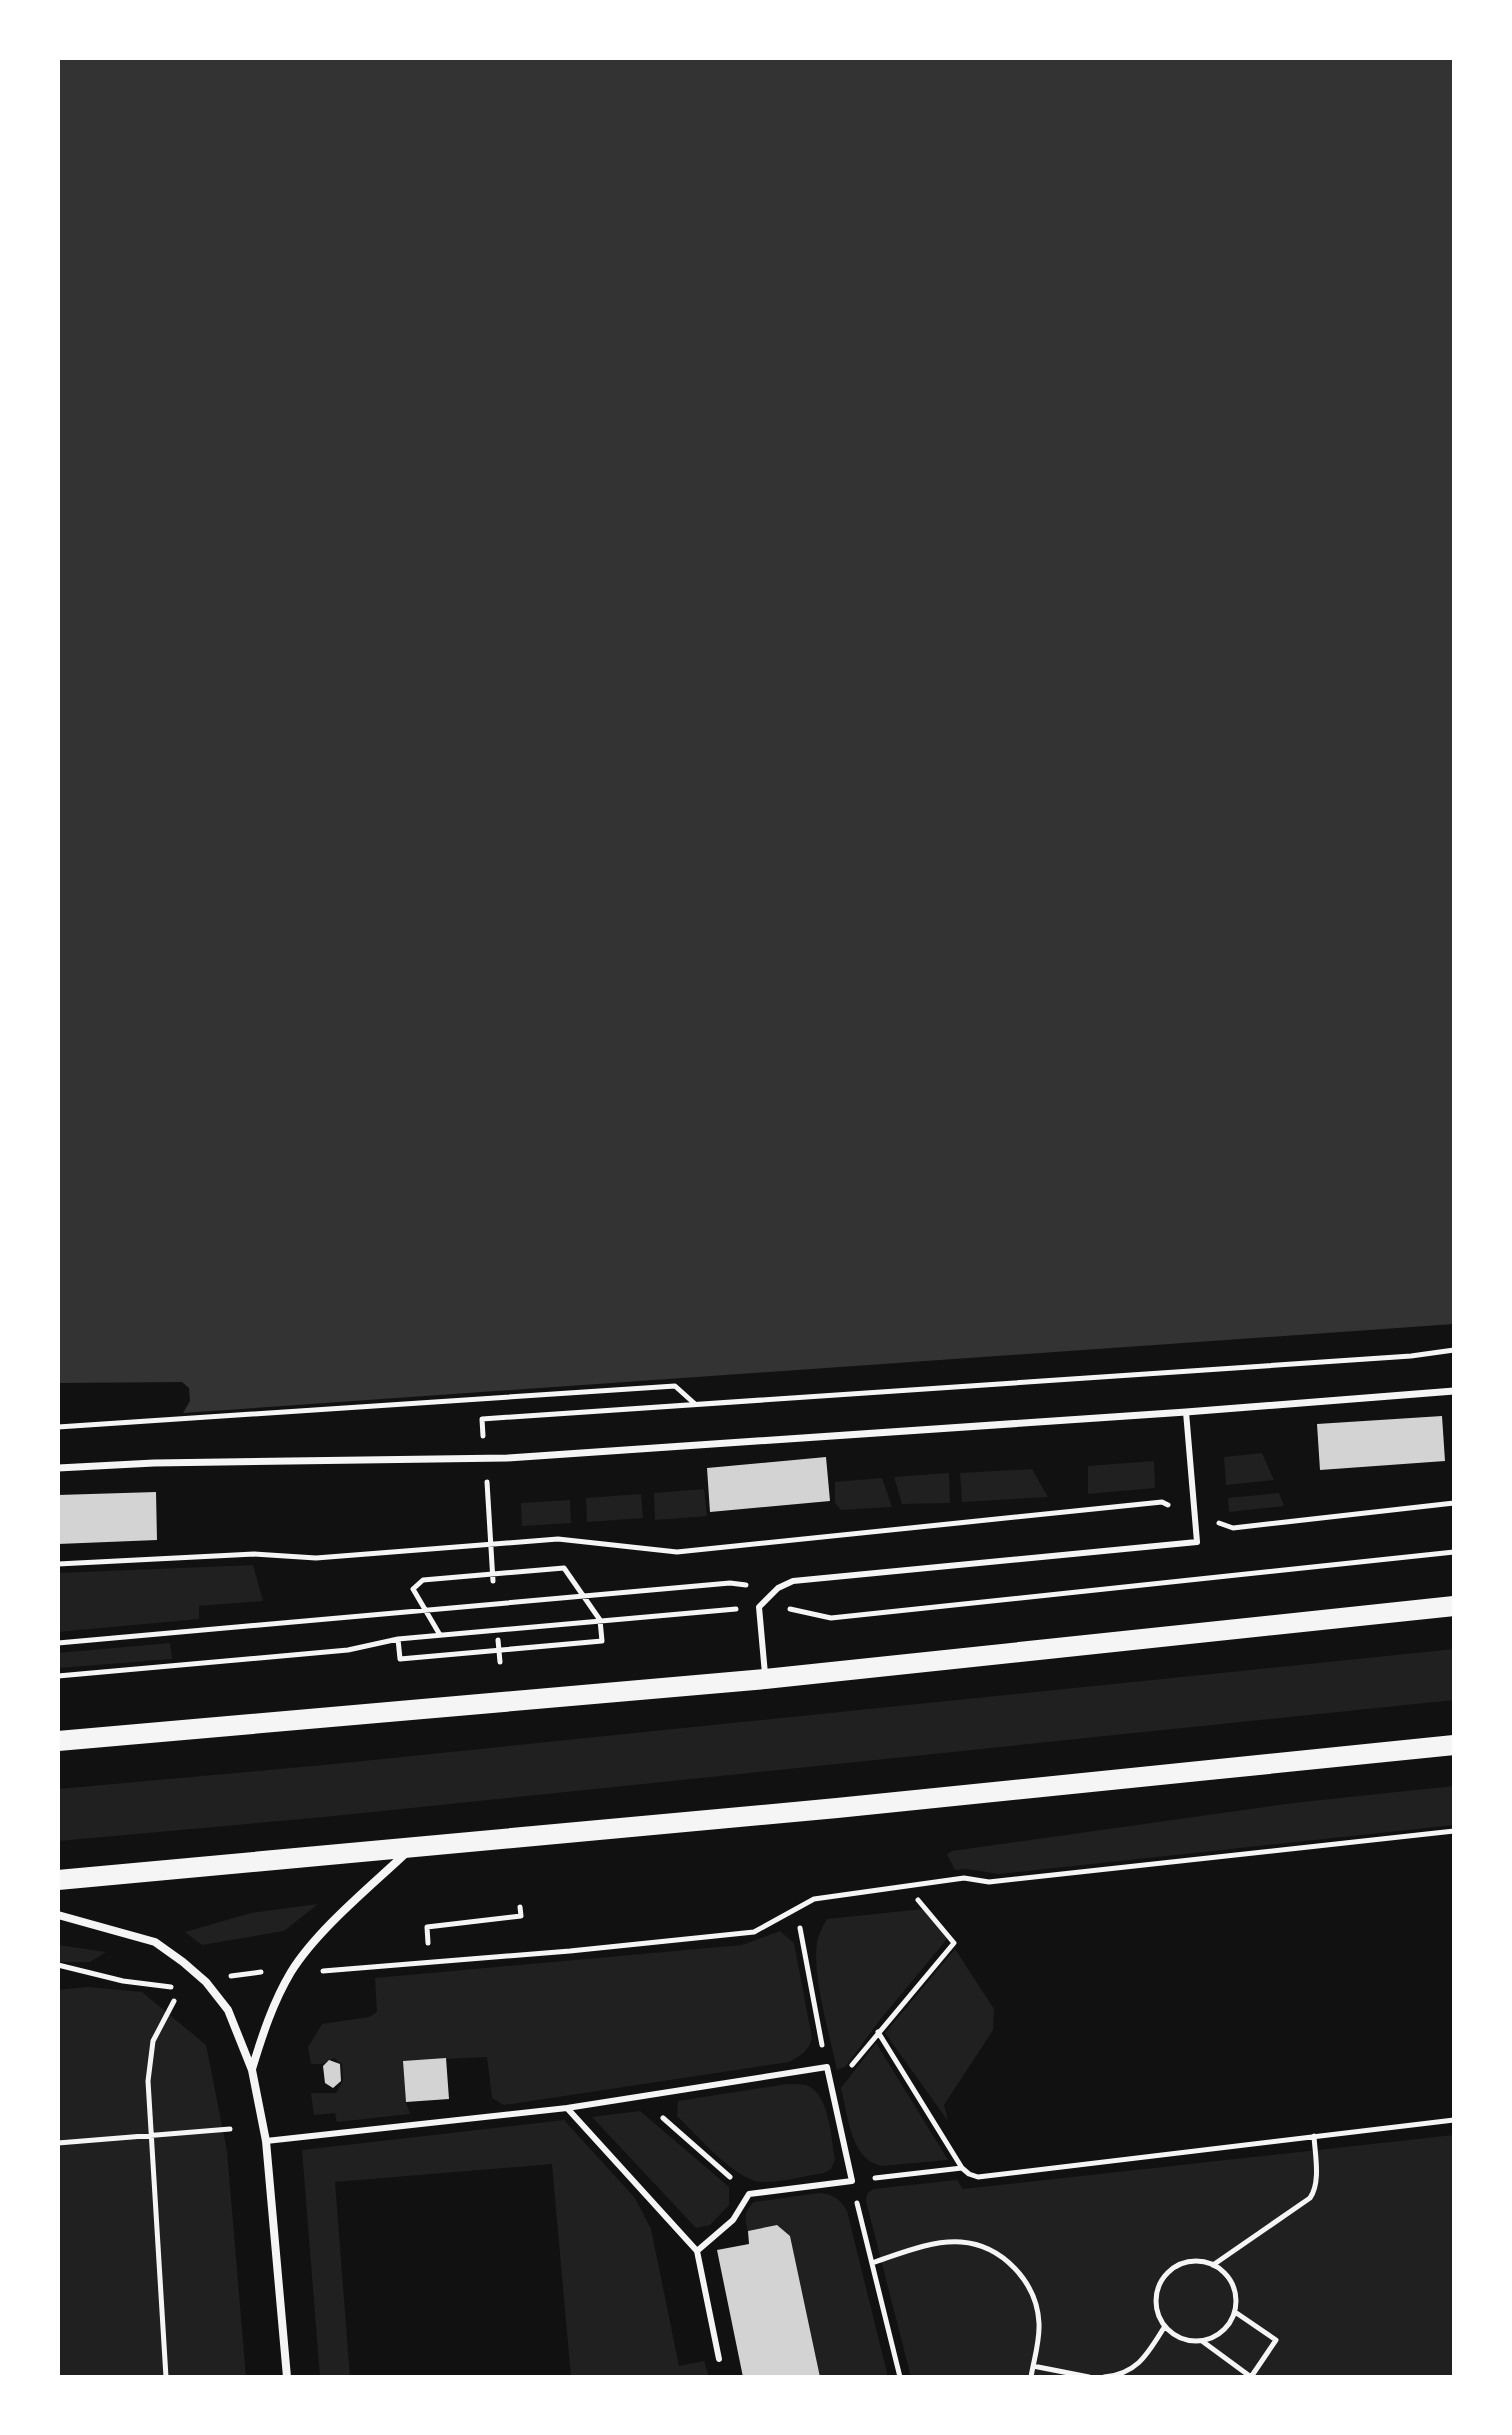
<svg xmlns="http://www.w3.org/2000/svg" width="1512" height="2435" font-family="Lato,sans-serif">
<rect width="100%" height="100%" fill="#111"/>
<path fill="#202020" d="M1262,1453l12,27 -48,5 -2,-28z
M1154,1461l1,27 -67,6v-28z
M1032,1469l16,28 -86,5 -2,-29z
M949,1473l1,30 -48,1 -8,-27z
M882,1478l10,29 -51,3 -6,-7v-21z
M704,1489l3,27 -52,4 -1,-27z
M1279,1493l5,13 -55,6 -1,-14z
M641,1494l2,24 -56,4 -1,-24z
M570,1500l1,23 -49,3 -1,-23z
M253,1565l10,36 -64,5v13l-141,13v-59z
M170,1643l2,16 -114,9v-15z
M1454,1649v51l-1130,117 -266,24v-52l266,-24z
M1454,1786v39l-455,49 -32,-5 -12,1 -8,-16 5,-3 341,-48z
M318,1904l-34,27 -82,14 -17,-13 66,-19z
M923,1909l24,30 -68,82 -33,45 -9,4c-7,-35 -25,-93 -20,-127 1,-8 6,-17 10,-24z
M780,1931l14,12 18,95c-3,13 -12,18 -23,24l-285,43 -12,-7 -5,-41 -84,4 3,41 4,12 -73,8 -2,-9 -21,2 -3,-22h25l7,-12 -1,-17 -8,-6 -12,6h-11l-3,-17 14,-23 47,-7 8,-5 -2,-34 367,-33z
M58,1945l48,7 -16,10h-32z
M955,1949l39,60 -1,21 -49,75 4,16 -63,-88z
M87,1987l55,5 64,53 21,106 19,226h-188v-387z
M876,2043l72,117 -67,6c-31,-7 -33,-51 -40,-78z
M787,2084c6,0 13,0 19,1 24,8 25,54 29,75l-4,9 -7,4c-20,3 -43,10 -63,9 -25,-1 -65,-48 -84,-66l1,-15z
M640,2111l89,76v18l-19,20 -14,3 -104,-111z
M564,2120l71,78 16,31 28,137 25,-5 5,16h-138l-19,-213 -217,18 15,195h-30l-18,-227z
M1454,2135v242h-543l-45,-176 1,-7 6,-5 84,-9 6,9z
M819,2193c14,1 21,6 28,18l41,166h-68l-30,-141 -13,-11 -29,6c-4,-13 -4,-19 6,-29z"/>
<path fill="#333" d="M58,58h1396v1266l-1271,89 7,-12 -1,-13 -7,-6 -124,1z"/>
<path fill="#d3d3d3" d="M1442,1416l3,45 -125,9 -3,-46z
M826,1457l4,44 -120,11 -3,-44z
M156,1492l1,48 -99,4v-49z
M446,2058l3,41 -43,3 -3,-41z
M329,2060l11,4 1,17 -8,7 -8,-5 -2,-17z
M777,2225l13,11 30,141h-77l-26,-127 32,-6 -1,-13z"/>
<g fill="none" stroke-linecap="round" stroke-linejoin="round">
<path stroke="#f5f5f5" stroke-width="5" d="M58,1427l617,-41 20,18
M483,1436l-1,-17 929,-63 43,-6
M487,1482l6,99
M1219,1523l14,5 221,-25
M58,1564l196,-10 62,4 242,-19 119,13 485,-50 6,3
M790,1609l41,9 623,-66
M398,1639l2,20 202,-18 -2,-21 -36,-52 -141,12 -10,9 27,46
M498,1640l2,22
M58,1643l672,-60 16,2
M58,1676l290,-26 50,-11 338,-30
M800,1928l22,117
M428,1943l-1,-16 94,-11 -1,-9
M58,1965l65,16 48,6
M323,1971l247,-20 184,-19 60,-33 150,-21 25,4 465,-51
M231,1976l30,-4
M878,2032l84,136
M852,2065l102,-122 -36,-43
M663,2118l67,59
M58,2143l172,-14
M875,2178l87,-10 7,6 9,3 476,-57
M857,2203l43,174
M1156 2301a40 40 0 1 1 80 0a40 40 0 1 1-80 0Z
M872,2263c27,-9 59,-23 89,-21 41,3 76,40 78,81 1,18 -5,36 -8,54
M1213,2265l97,-67c11,-16 5,-43 4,-62
M1235,2312l41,28 -25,37
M1202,2341l49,36
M1033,2366l56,11
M166,2377l-18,-296 5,-40 21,-40
M1104,2377c34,-3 44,-24 61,-51"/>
<path stroke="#f5f5f5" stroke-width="6" d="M765,1674l-6,-67 19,-19 15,-7 404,-39 -11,-130
M567,2108l260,-41 25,114 -103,13 -16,26 -36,31
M266,2141l301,-33 130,143 22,108"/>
<path stroke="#f5f5f5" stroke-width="7" d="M58,1468l96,-5 353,-5 679,-46 268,-21"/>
<path stroke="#f5f5f5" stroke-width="8" d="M58,1915l97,27 28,20 23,20 22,28 24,60 14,71 21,236
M252,2069c10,-33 21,-67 39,-97 26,-42 79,-85 115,-119"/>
<path stroke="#f5f5f5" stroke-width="20" d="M58,1741l707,-62 689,-73
M58,1880l779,-72 617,-63"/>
</g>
<rect width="1512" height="2435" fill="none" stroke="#ffffff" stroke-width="120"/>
</svg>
